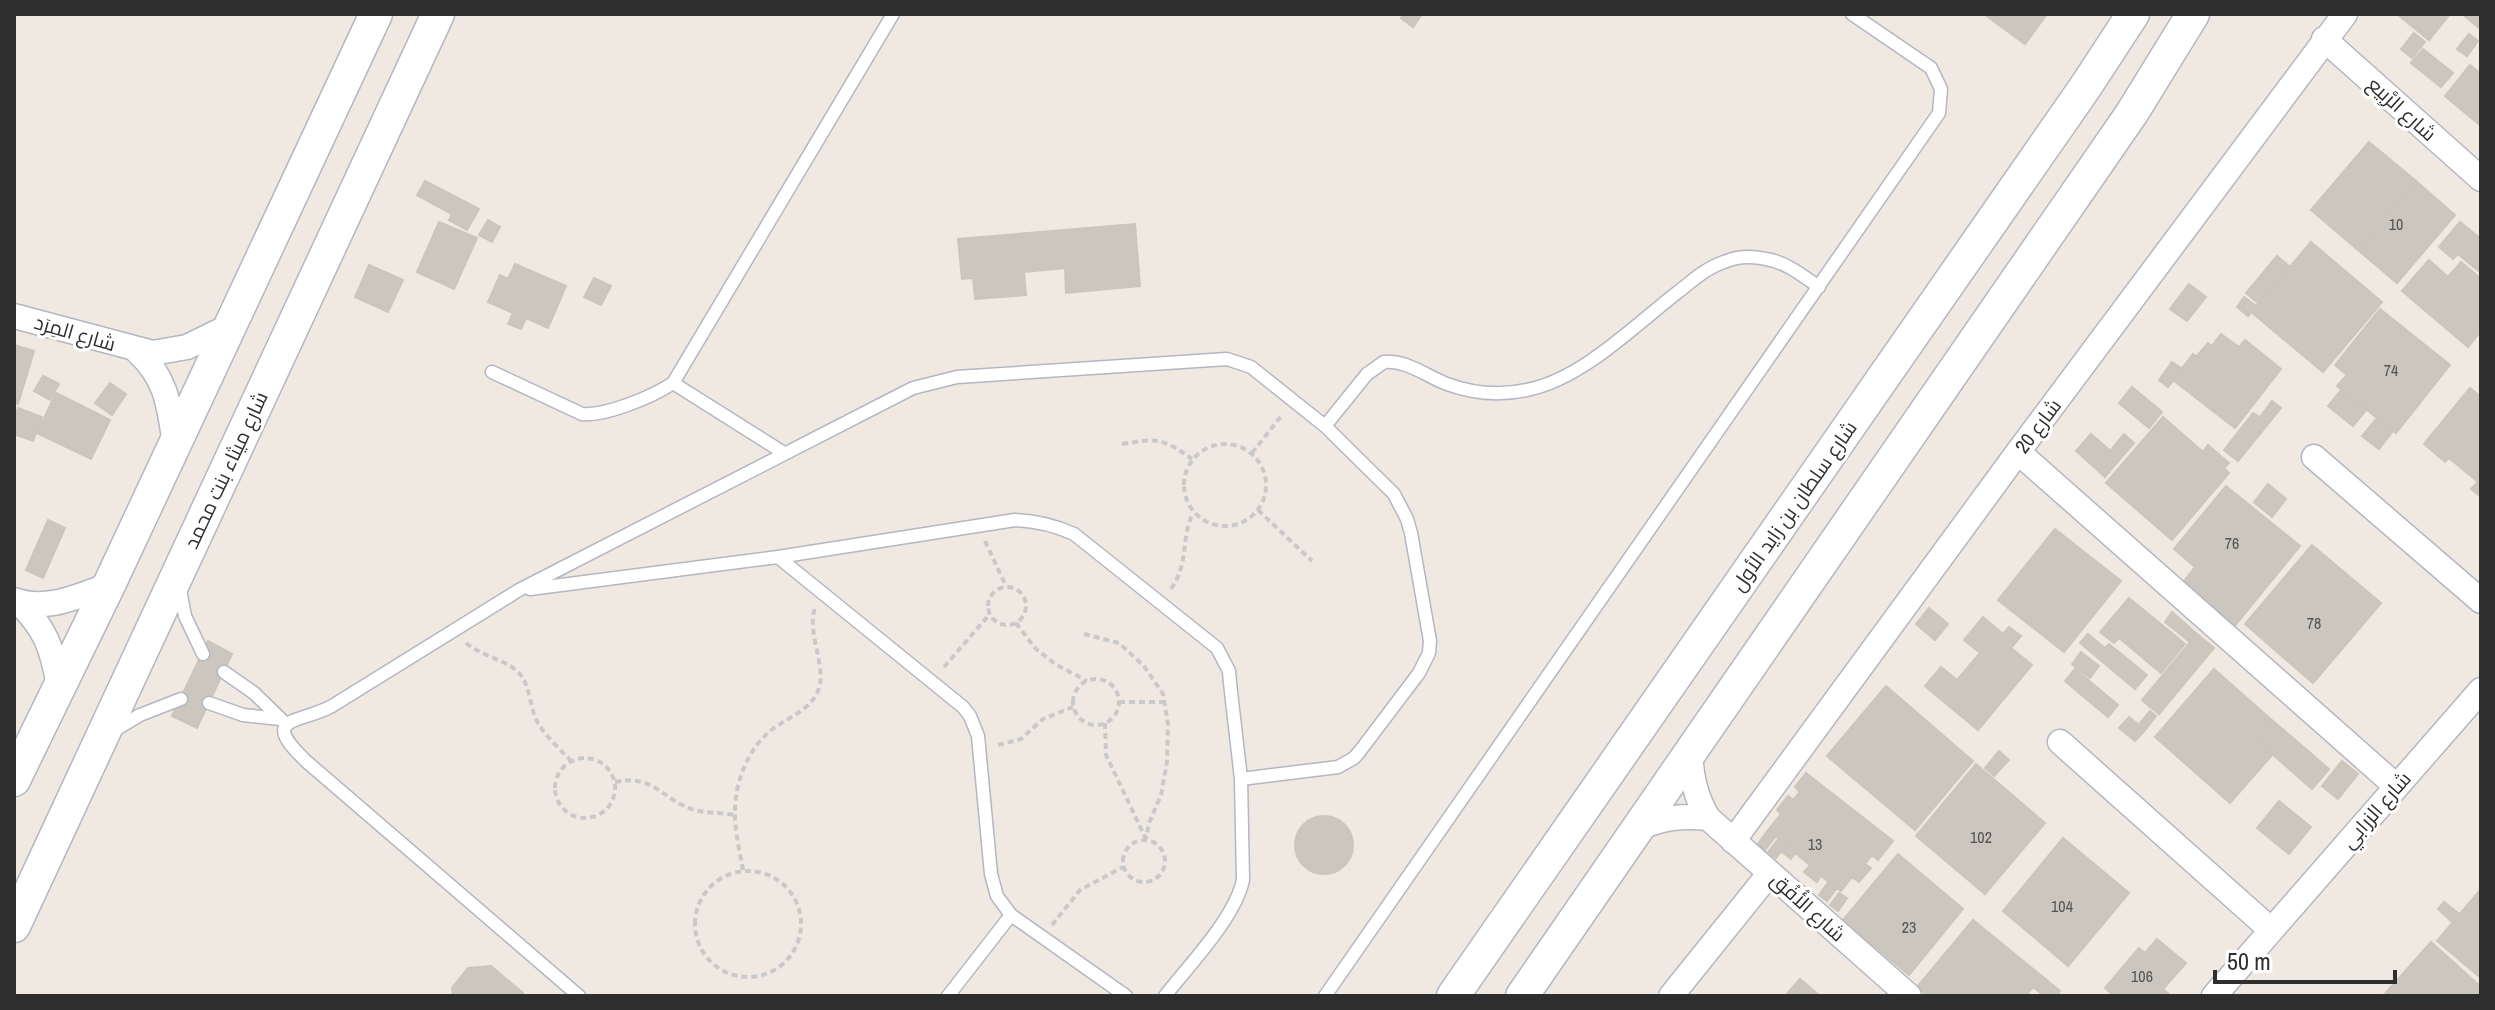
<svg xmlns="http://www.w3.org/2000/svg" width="2495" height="1010" font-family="'Archivo Narrow',Cairo,sans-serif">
<rect width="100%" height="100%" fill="#efe9e1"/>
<path fill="#cbc7bf" stroke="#cbc5ba" stroke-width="2" d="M1404,14h18l-9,13 -12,-9z
M1984,14h63l-22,30z
M2397,14h53l-21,26z
M2462,14h19v9l-3,4z
M2414,33l11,9 -13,16 -11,-9z
M2469,34l9,7 -11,15 -10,-7z
M2423,49l30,24 -12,14 -30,-24z
M2470,65l11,9v52l-36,-30z
M2369,142l47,39 -58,69 -47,-40z
M425,181l54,28 -12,21 -18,-10 3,-6 -35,-19z
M2416,181l39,34 -58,68 -39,-33z
M488,220l12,7 -8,15 -13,-7z
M439,222l38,16 -23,51 -37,-17z
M2460,222l21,17v34l-23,-19 -5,5 -14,-12z
M1135,224l5,62 -74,7 -1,-25 -41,4 2,23 -51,4 -2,-21 -11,1 -4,-40z
M2311,242l71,60 -59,70 -72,-60z
M2277,256l12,10 -32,36 -11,-9z
M2429,260l19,17 13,-15 20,17v52l-13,16 -66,-56z
M515,264l51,22 -18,42 -22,-10 -5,11 -13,-5 5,-11 -25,-11 12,-27 8,4z
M369,265l34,15 -15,32 -33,-15z
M594,278l17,8 -10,19 -17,-8z
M2189,284l17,13 -19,24 -17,-12z
M2244,297l12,9 -8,10 -11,-9z
M2380,309l70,56 -54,68 -59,-47 10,-11 -12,-10z
M2221,334l18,13 6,-7 36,29 -46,59 -62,-48 20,-26 3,3 12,-14 4,3z
M14,345l20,6 -16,53 -4,-1z
M2172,362l10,7 -14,18 -9,-7z
M43,376l16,8 -9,16 -16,-9z
M110,383l16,11 -14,21 -17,-12z
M2132,387l30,25 -13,16 -30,-25z
M2470,388l11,9v100l-10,-8 7,-7 -29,-24 -4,4 -21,-18z
M2342,389l25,20 -14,17 -25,-20z
M56,393l54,27 -19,39 -54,-26z
M2272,401l9,7 -43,53 -14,-11 29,-37 7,4z
M18,408l24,9 -9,24 -19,-7v-14z
M2163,417l40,35 5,-7 21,18 -5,5 5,5 -57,67 -66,-57z
M2377,418l16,13 -14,18 -17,-13z
M2091,434l29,25 -15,18 -29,-26z
M2124,434l10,9 -14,16 -10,-8z
M2268,484l18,15 -14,18 -18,-15z
M2226,486l74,60 -67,82 -52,-43 14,-18 -21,-18z
M48,520l17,8 -22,50 -17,-8z
M2055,529l66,52 -57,71 -66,-52z
M2312,545l69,58 -68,80 -68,-59z
M2129,598l56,46 -24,29 -42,-35 -5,5 -14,-11z
M1929,608l19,16 -13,16 -19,-16z
M2172,612l25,22 -7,8 -25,-20z
M1983,617l20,17 6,-7 12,9 -10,12 21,17 -54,65 -53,-44 16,-19 16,13 23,-27 -16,-13z
M2088,634l17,14 4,-4 38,31 -12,14 -55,-46z
M2197,634l17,14 -55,66 -17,-14z
M208,641l24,13 -35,74 -25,-12z
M2081,652l18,14 -9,12 -18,-14z
M2075,669l43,36 -10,12 -43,-36z
M2214,669l59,52 -17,19 16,15 -42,48 -75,-66z
M1886,686l87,75 -58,69 -88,-74z
M2150,711l6,5 -10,13 -6,-6z
M2129,717l16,13 -10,11 -16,-13z
M2273,721l56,48 -17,20 -56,-49z
M1999,751l10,9 -15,16 -9,-8z
M2342,761l16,13 -20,25 -16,-13z
M1976,764l69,59 -60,71 -69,-58z
M1806,773l87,68 -15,19 -6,-5 -7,9 6,4 -12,14 -7,-5 -11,14 -20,-15 -4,6 -13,-10 6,-7 -15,-12 -4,6 -10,-8 6,-7 -19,-14 13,-16 -4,-4 11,-14 5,4 7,-8 -5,-5z
M2279,801l32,26 -22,27 -32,-26z
M1295 845a29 29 0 1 1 58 0a29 29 0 1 1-58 0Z
M1768,830l8,6 -11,14 -7,-6z
M1779,838l8,6 -11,14 -8,-6z
M2063,838l66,55 -61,73 -65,-55z
M1898,854l65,55 -54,66 -66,-55z
M1829,881l8,7 -10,13 -8,-6z
M2481,889v89l-44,-37z
M1839,893l8,5 -9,13 -8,-6z
M2444,902l14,11 -7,8 -13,-12z
M1973,920l87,71 -4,5h-12l-11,-9 -7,9h-98l-11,-9z
M2157,939l29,24 -23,26 8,7h-57l-9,-8 34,-40 6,5z
M2431,942l50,45v9h-98z
M491,966l32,27v3h-70l-1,-8 16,-20z
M1800,979l20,17h-35z"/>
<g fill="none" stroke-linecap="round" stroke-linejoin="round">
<g stroke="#b4b7c1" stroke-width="15">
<path id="service" d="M492,372l90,42c24,2 70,-17 91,-31l220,-369
M673,383l111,70
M1325,426l42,-52 17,-12c23,-2 42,14 63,22 27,10 56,12 84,5 53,-12 104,-64 147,-97 14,-11 28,-24 46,-30 12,-5 28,-6 42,-3 20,3 37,17 53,28
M778,557l185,150 7,9 8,20 13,138 6,22 14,19 115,81
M530,589l248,-32 237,-37c22,1 39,5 59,14l143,114 12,23 1,12 11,96 2,101c-8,38 -54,85 -78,116
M180,590l5,26 18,38
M224,672l30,21 33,32
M209,703l34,12 37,4
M113,731l27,-16 41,-16
M579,996l-272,-234c-50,-47 -7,-38 25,-56l187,-116 394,-202 44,-11 270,-18 24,8 74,59 69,68 13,25 4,14 19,108 -1,12 -10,20 -59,78 -6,7 -16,9 -97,12
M948,996l63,-81
M1325,996l614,-883 2,-24 -10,-21 -79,-54"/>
</g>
<g stroke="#b4b7c1" stroke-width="27">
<path id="minor" d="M2324,39l157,140
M14,316l139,37 34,-6 43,-21
M136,350c31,28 33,55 39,94
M2018,452l378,334
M2314,457l167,144
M14,600c33,12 64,-4 95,-15
M18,602c28,26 34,47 41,83
M2060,742l210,187
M1690,750c1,26 5,46 18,68l201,178
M1637,829c24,-11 45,-14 71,-11
M1733,841l285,-389 327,-438
M1671,996l99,-123
M2214,996l267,-306"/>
</g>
<g stroke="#b4b7c1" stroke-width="35">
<path id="secondary" d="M14,780l95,-195 267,-571
M14,926l424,-912
M1453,996l633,-910 47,-72
M1522,996l610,-883 61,-99"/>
</g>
<path stroke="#c9c9c9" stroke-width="4" stroke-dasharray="6 4" stroke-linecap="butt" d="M1184 485a41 41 0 1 1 82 0a41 41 0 1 1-82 0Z
M1122,444c36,-6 40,-6 70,15
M1252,453l30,-38
M1258,510l54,51
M985,541l21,45
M988 606a19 19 0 1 1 38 0a19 19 0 1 1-38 0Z
M1171,589c19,-28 9,-49 22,-76
M1016,623l19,25 20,16 32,17
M1084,634l35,9 25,23 19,28 5,30 -1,38 -6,33 -12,28 -3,16
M466,643c16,13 36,16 50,27 16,14 12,36 22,53 8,14 22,26 33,38
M944,667l45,-52
M1073 702a23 23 0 1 1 46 0a23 23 0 1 1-46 0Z
M1119,702h46
M1105,723l1,32 40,84
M998,745l23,-6 22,-20 30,-12
M555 788a30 30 0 1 1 60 0a30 30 0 1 1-60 0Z
M615,782c34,-7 42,10 69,24 15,8 34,6 51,9
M1123 861a21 21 0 1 1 42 0a21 21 0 1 1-42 0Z
M743,870c-3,-18 -8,-37 -8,-55 -1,-32 13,-68 39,-87 15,-11 34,-17 43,-35 12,-24 -11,-58 -2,-85
M695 924a53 53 0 1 1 106 0a53 53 0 1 1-106 0Z
M1052,925l28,-35 43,-23"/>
<use href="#service" stroke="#fff" stroke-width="12"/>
<use href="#minor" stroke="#fff" stroke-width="24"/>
<use href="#secondary" stroke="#fff" stroke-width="32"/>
</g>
<g text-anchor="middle" stroke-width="6" stroke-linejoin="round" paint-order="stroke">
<g font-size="16" fill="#555452">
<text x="2396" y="230">10</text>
<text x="2391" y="376">74</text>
<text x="2232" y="549">76</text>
<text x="2314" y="629">78</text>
<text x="1981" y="843">102</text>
<text x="1815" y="850">13</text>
<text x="2062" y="912">104</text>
<text x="1909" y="933">23</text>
<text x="2142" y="982">106</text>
</g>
<g font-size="20" fill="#2e2e2e" stroke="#fff">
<text transform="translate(2402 109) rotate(42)" y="7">شارع الرَّبِيع</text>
<text transform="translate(75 333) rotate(16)" y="7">شارع المِرَد</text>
<text transform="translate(2038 426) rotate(-53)" y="7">شارع 20</text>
<text transform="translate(226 470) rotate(-65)" y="7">شارع ميثاء بنت محمد</text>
<text transform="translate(1794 506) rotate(-55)" y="7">شارع سلطان بن زايد الأول</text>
<text transform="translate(2376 810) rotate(-49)" y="7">شارع الزرابي</text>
<text transform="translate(1808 907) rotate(42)" y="7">شارع الأُفُق</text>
</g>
</g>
<rect width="2495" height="1010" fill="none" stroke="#2e2e2e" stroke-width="32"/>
<path d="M2215 970v12h180v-12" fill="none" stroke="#2e2e2e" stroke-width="4"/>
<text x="2227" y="970" font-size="24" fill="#2e2e2e" stroke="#ffffff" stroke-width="6" paint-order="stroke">50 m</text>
</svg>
